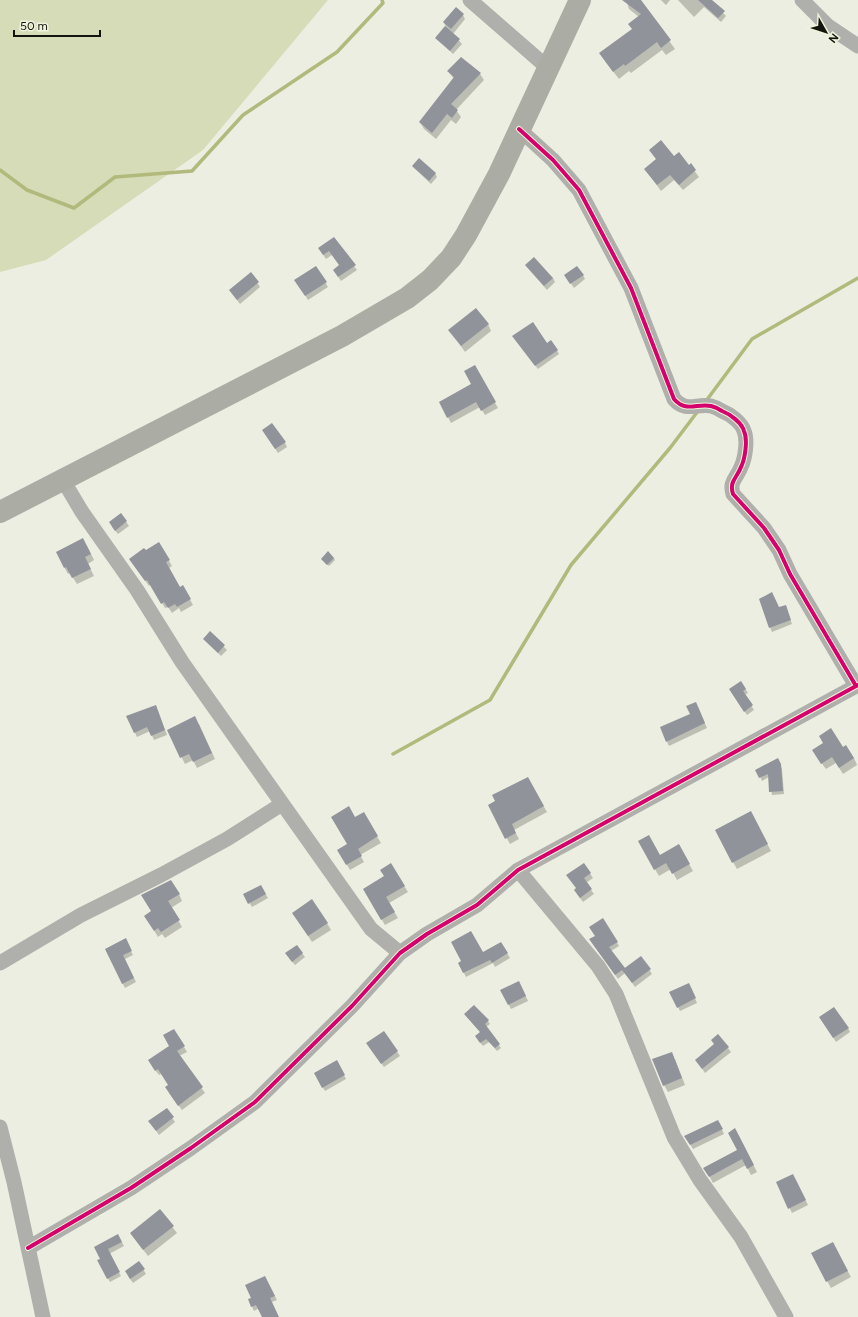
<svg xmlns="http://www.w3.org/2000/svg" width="858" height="1317" font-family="Figtree,sans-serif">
<rect width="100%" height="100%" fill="#eceee1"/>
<path fill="#d6dcb8" d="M0,0h328l-125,150 -157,110 -46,12z"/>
<path fill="#0003" d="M626,0h14l35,49 -9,6 -4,-5 -31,23 -2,-2 -10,8 -14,-18 28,-32 6,-12 -10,-8z
M661,0h9l-4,5z
M678,0h33l15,16 -5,6 -17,-15 -10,10z
M463,15l2,4 -12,15 9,10 -9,10 -17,-16 10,-11 -2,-4z
M470,64l10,10 4,6 -28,30 5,7 -5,7 -5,-4 -15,19 -12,-10 -4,-7 34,-43 -6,-8z
M650,150l24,7 15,9 1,-1 9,12 -16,13 -9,-10 -13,11 -16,-22 12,-9z
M413,167l22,6 2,4 -6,7z
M334,239l23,31 -16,11 -5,-7 4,-8 -8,-11 -6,4 -4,-6z
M526,266l27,12 2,4 -8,8z
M316,267l12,20 -20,13 -12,-20z
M251,274l9,13 -20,17 -10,-13z
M583,275l2,4 -11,9 -6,-9z
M488,324l3,7 -26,21 -15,-22z
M516,340l31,4 10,6 2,4 -21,15z
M474,366l24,42 -13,7 -5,-8 -29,16 -11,-21 33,-17z
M265,434l20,9 2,4 -9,6z
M121,514l8,12 -11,8 -6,-7z
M159,543l13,23 -3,2 11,20 3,-1 10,18 -12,7 -2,-4 -7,5 -4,-6 -3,1 -14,-24 -2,2 -19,-26z
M87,546l7,14 -6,4 6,12 -17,8 -7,-11 -2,1 -4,-7z
M334,558l1,2 -6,6 -7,-7z
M779,608l8,2 5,14 -20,8 -2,-5z
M210,633l17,17 -6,6 -17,-17z
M741,682l7,11 -3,2 9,15 -7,5 -15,-22z
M698,707l9,21 -38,18 -2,-4z
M158,711l9,24 -13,5 -4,-9 -13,6 -10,-21z
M199,724l16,35 -18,9 -4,-8 -8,4 -17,-34z
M843,748l11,10 3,7 -14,9 -7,-11 -10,6 -9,-12z
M778,760l4,9 2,25 -12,1 -3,-18 -7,4 -5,-11z
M527,778l20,34 -33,18 5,9 -9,5 -21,-38z
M363,813l18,30 -21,12 4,7 -14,8 -12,-20 10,-6 7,-26z
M754,819l17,32 -34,18 -4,-7z
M639,842l21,14 19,-10 14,25 -16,9 -6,-11 -12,7z
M584,864l9,14 -7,5 8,11 -11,8 -6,-8v-5z
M391,865l17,27 -19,11 9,15 -13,7 -21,-36 21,-13z
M261,886l7,12 -16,9 -7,-12z
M179,894l3,7 -11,7 11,19 -17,11 -3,-4 -4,3 -9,-15 3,-11 -9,-15z
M297,919l30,4 4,7 -19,12z
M603,919l16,27 -8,5 13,19 17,-13 11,17 -17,13 -10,-14 -7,6 -25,-35z
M125,940l8,15 -8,4 11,23 -11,6 -19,-38z
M501,943l9,15 -15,9 -2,-4 -27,14 -7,-14 24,-9z
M302,953l3,4 -10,8 -6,-7z
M521,986l7,15 -17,8 -9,-18z
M691,988l6,15 -17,8 -2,-4z
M465,1014l23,7 2,3 -4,3 15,21 -4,3 -8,-9 -6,4 -5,-6 3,-7z
M823,1021l25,7 2,4 -14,10z
M174,1030l13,22 -8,4 26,37 -23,17 -13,-17v-8l-8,-11 -2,1 -7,-9 18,-20z
M384,1032l16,24 -16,11 -14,-19z
M718,1035l13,17 -26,21 -6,-9 16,-19z
M675,1059l10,26 -17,7 -4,-7z
M337,1062l9,17 -21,12 -10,-17z
M166,1109l9,13 -16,13 -7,-10z
M720,1125l4,9 -31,15 -7,-12z
M739,1136l18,36 -6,3 -5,-10 -33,18 -8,-15 33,-17z
M795,1179l13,26 -16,8 -15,-30z
M160,1211l17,22 -29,23 -13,-17z
M118,1235l6,11 -15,8 12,22 -11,6 -12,-21 3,-2 -6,-12z
M836,1250l15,27 -20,11 -19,-34z
M139,1262l7,12 -13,9 -5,-7z
M265,1277l12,23 -5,2 6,15h-15l-4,-9 -5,3 -5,-11 3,-2z"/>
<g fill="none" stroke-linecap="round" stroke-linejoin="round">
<path stroke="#b1ba7c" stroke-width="3.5" d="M0,170l27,20 47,18 41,-31 77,-6 51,-56 94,-63 46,-49 -1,-3
M706,401l46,-62 106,-61
M393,754l97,-54 81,-135 99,-117 28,-37"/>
</g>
<path fill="#90939a" d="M622,0h19l30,40 -10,8 -4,-6 -32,24 -1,-2 -11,8 -14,-19 33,-24 -4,-5 13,-10z
M698,0h14l13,11 -7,7z
M456,7l8,7 -13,15 -8,-7z
M445,26l15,13 -10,12 -15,-13z
M461,57l20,16 -30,31 7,6 -6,8 -5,-4 -15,19 -13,-11 35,-45 -7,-6z
M661,140l13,16 5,-4 10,13 2,-2 5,7 -17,15 -9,-10 -13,10 -13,-16 12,-10 -7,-9z
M419,158l17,15 -7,8 -17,-15z
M334,237l22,28 -18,12 -5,-7 6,-5 -10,-14 -6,4 -5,-7z
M534,257l19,21 -9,8 -19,-21z
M316,266l11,16 -22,14 -11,-16z
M577,266l7,9 -14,9 -6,-9z
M251,272l8,10 -22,18 -8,-10z
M476,308l13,16 -28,22 -13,-16z
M533,322l14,21 4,-3 7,10 -23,16 -23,-30z
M475,365l21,37 -15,9 -5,-9 -29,16 -8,-16 32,-18 -7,-13z
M272,423l14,19 -11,7 -13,-19z
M121,513l6,8 -12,10 -6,-9z
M83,538l8,16 -6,3 6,12 -19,9 -6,-11 -2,1 -8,-16z
M159,542l11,18 -4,2 14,25 3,-2 8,14 -14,8 -2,-3 -7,4 -4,-6 -3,2 -14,-24 -2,1 -16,-22 15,-11 2,2z
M328,551l6,7 -7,7 -6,-6z
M772,592l7,15 7,-2 5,15 -22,8 -10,-29z
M210,631l15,14 -7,8 -15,-14z
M741,681l5,8 -3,2 10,14 -9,7 -15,-23z
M696,702l9,21 -39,19 -6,-15 30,-13 -4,-8z
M156,705l9,25 -14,6 -4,-9 -13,6 -8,-17z
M195,716l17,37 -19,9 -4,-8 -9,4 -13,-28z
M831,728l12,19 3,-2 8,13 -15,10 -7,-11 -11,7 -9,-14 11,-7 -4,-7z
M778,758l3,6 2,27 -14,1 -1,-18 -9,4 -4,-8z
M528,777l16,29 -32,18 4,9 -11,6 -17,-34 7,-4 -3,-6z
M349,806l6,11 9,-5 14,24 -20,13 4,7 -16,9 -9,-15 10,-6 -16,-27z
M751,811l17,33 -36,19 -17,-33z
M649,835l11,20 19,-11 11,20 -18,10 -6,-11 -12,7 -16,-29z
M391,863l14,23 -19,11 9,15 -14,8 -18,-31 21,-13 -4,-6z
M584,863l7,10 -7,5 8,11 -12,9 -6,-8 2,-2 -10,-13z
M171,880l9,14 -12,7 12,19 -19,12 -3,-4 -4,3 -10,-15 7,-5 -10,-16z
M261,885l5,9 -18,10 -5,-10z
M312,899l16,24 -20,13 -16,-23z
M603,918l15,24 -9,5 16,21 -10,7 -26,-36 6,-3 -6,-9z
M471,931l12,21 18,-10 7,11 -16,10 -2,-3 -27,13 -5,-10 3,-2 -10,-19z
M126,938l6,13 -9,4 11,23 -12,6 -17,-35z
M297,945l6,8 -11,9 -7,-9z
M641,956l10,13 -19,14 -10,-13z
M519,981l7,15 -18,9 -8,-15z
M689,983l7,15 -19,10 -8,-16z
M474,1005l15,15 -4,4 15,20 -5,4 -9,-9 -6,4 -5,-7 5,-4 -16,-18z
M834,1007l15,21 -16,10 -14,-21z
M174,1029l11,17 -8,5 26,36 -25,19 -13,-19 3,-2 -10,-16 -3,2 -7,-11 21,-14 -6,-11z
M384,1031l14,20 -17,13 -15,-21z
M718,1034l11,13 -27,22 -7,-9 19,-16 -3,-4z
M672,1052l10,26 -19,8 -11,-27z
M337,1060l8,15 -23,13 -8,-15z
M167,1108l7,9 -18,14 -8,-10z
M718,1120l5,9 -33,16 -6,-9z
M735,1128l19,37 -7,4 -5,-10 -33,18 -6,-9 34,-18 -9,-17z
M793,1174l13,26 -18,9 -12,-27z
M160,1209l14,17 -31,24 -13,-17z
M118,1234l4,8 -14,7 12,23 -13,7 -10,-19 3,-1 -6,-12z
M833,1242l15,29 -22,11 -15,-29z
M139,1261l6,8 -15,10 -5,-8z
M265,1276l10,20 -5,2 9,19h-17l-6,-12 -5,2 -3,-8 3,-1 -6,-13z"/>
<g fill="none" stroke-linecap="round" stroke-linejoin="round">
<path stroke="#afb0ab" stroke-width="15" d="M470,0l78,68
M802,0l26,26 30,20
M519,129l34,31 26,30 52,98 43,111c12,14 23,4 37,7 4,1 8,3 11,5 8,3 20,12 22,20 4,9 1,28 -3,36 -4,11 -12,14 -8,27l31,34 15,22 11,24 66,112
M63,480l19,32 55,78 45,72 189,267 29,24
M518,870l80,96 18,28 58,143 26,43 41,57 45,80
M0,963l81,-48 80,-40 66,-36 55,-35
M0,1127l14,55 29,135
M28,1248l103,-60 60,-40 64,-46 97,-96 48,-53 27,-19 50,-29 41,-35 340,-185"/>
<path stroke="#abada5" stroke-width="22" d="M0,512l342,-176 65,-38 23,-18 21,-22 15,-23 33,-61 81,-174"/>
<g stroke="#eff3dc" stroke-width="6">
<path id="cycleway" d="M519,129l34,31 26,30 52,98 43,111c12,14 23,4 37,7 4,1 8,3 11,5 8,3 20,12 22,20 4,9 1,28 -3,36 -4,11 -12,14 -8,27l31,34 15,22 11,24 66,112
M28,1248l103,-60 60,-40 64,-46 97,-96 48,-53 27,-19 50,-29 41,-35 340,-185"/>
</g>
<use href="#cycleway" stroke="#d6006c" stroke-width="4"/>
</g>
<g transform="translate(826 32) rotate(129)" stroke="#eff3dc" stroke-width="3" paint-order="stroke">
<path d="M0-3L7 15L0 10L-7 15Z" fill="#13150d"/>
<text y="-6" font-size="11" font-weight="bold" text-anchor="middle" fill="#13150d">N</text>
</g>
<path d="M14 30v6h86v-6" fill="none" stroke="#13150d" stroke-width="2"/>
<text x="20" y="30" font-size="12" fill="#13150d" stroke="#eff3dc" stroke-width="3" paint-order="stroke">50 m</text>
</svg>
